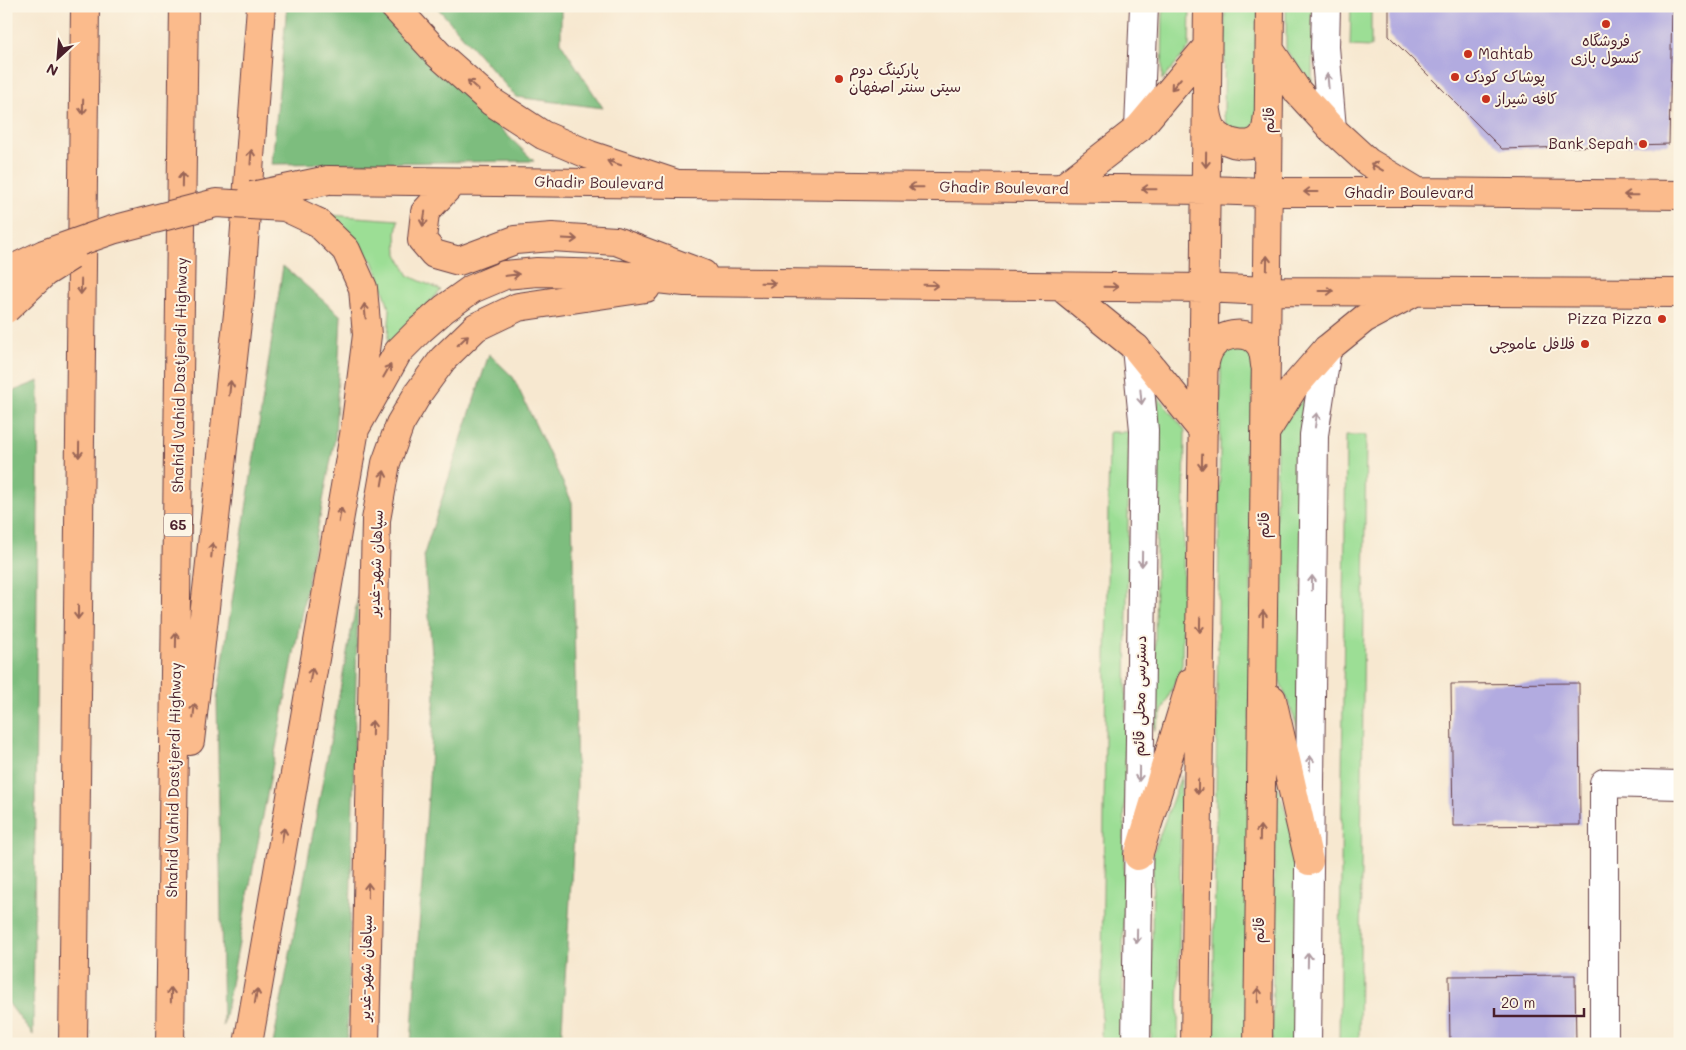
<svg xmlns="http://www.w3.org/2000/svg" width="1686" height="1050" font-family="Mali,'Playpen Sans Arabic',sans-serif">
<rect width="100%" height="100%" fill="#fcf5e5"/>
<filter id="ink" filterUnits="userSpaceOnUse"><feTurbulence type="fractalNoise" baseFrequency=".02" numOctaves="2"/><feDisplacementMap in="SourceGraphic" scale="10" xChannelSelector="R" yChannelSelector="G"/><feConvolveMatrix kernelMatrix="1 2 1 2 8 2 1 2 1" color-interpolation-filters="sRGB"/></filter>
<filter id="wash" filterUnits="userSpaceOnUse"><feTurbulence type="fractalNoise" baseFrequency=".0096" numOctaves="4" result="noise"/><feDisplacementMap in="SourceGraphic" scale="20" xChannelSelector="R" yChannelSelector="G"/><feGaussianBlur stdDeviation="1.12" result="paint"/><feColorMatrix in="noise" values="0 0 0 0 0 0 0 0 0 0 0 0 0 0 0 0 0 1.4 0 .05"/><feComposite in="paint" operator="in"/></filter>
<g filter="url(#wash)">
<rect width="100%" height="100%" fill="#f7e8d0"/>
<path fill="#9cde95" stroke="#737e60" d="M1163,6h27l-1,42 -27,32z
M1225,6h34l-1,111 -9,14h-16l-6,-6 -3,-9z
M1286,6h27l-1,78 -26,-34z
M1351,6h20v41l-21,-1z
M329,215l69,5 -2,13 1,21 12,22 32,14 -54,58 3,-38 -16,-47z
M1238,345l15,9 -6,690h-34l8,-682c3,-10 7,-14 17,-17z
M1158,397l27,33 -3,235 -28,66z
M1304,398l-4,335 -26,-67 3,-235z
M1109,432h20l-7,612h-21z
M1346,435h20l-7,609h-20z
M1181,776l-3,268h-27l2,-190z
M1275,780l26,78 -2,186h-27z"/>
<path fill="#7dbd7e" stroke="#646e54" d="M287,6h86l161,155 -262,3z
M436,6h125v37l42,65 -87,-11z
M283,266l58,50 -6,122 -112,588 -6,-326z
M489,354l24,23 59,125 5,284 -16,258h-150l24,-352 -11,-138z
M39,381l-6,654 -27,-35v-606z
M358,595l-11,449h-74z"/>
<g id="blocks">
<path fill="#b2abe0" d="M1389,6h283l-3,138 -167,5 -113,-113z
M1579,683l1,142 -127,1 -2,-142z
M1575,975l1,69h-126l-1,-68z"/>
</g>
</g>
<g filter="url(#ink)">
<use href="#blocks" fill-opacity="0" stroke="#643d44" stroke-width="1"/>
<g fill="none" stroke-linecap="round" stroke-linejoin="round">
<g stroke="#643d44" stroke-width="30">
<path id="minor" d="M1326,6l-1,41 7,82
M1139,128l5,-122
M1136,1044l8,-614 -8,-82
M1307,1044l7,-609 13,-86
M1604,1044v-261l76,2"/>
</g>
<g stroke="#643d44" stroke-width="30">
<path id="major" d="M1270,50l28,42 34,37 36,33 50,30
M1207,111c1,8 3,16 8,22 11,12 40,18 49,1 3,-5 3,-14 4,-19
M328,180l878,10 62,2h150l262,3
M453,182l-28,30 -3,28 12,14 25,7 56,-21 37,-3 64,4 87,33
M1062,188l77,-60 68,-81
M1061,287l75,61 67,83
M1204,368c1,-7 3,-16 8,-22 11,-13 38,-17 48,-1 4,6 4,13 5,20
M355,429l43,-77 22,-22 24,-21 28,-20 33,-14 32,-3 74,2 74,8 519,6 63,3 413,2
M1265,433l29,-46 33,-38 37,-30 49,-26
M1272,699l37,162
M1138,856l53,-174
M248,1044l107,-615 12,-94 -4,-47 -17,-38 -29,-28
M365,1044l11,-524 10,-57 14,-39 19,-32 24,-33 33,-32 42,-20 128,-19
M1195,1044l13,-1038
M1258,1044l12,-1038"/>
</g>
<g stroke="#643d44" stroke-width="30">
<path id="highway" d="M394,6l44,48 54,48 51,33 47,20 87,29
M190,741l50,-445 21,-290
M73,1044l12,-1038
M170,1044l14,-1038"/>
</g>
<use href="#minor" stroke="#fff" stroke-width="28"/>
<use href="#major" stroke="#fbbb8c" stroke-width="28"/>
<use href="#highway" stroke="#fbbb8c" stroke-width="28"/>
<g stroke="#643d44" stroke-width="30" stroke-linecap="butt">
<path id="major-bridge" d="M252,196l76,-16
M6,272l38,-18 68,-24 104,-27 69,4 32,15
M6,309l38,-36 27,-17"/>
</g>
<use href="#major-bridge" stroke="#fbbb8c" stroke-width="28"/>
</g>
<defs><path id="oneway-shaft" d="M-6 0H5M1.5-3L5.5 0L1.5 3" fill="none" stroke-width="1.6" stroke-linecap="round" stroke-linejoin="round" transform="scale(1.25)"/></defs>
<g stroke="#ae9aa0">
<use href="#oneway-shaft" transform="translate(1328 81) rotate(-95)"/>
<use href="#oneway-shaft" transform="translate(1141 397) rotate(85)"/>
<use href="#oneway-shaft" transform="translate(1316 420) rotate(-82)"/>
<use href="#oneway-shaft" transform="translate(1142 559) rotate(91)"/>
<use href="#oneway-shaft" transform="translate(1312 583) rotate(-89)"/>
<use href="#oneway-shaft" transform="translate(1310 763) rotate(-89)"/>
<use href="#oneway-shaft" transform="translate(1139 774) rotate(91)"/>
<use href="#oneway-shaft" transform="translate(1137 936) rotate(91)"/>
<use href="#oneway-shaft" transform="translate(1308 960) rotate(-89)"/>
</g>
<g stroke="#9a6557">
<use href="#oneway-shaft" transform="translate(1176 84) rotate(130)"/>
<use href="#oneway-shaft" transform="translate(473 85) rotate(-138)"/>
<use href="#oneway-shaft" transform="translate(83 107) rotate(91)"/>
<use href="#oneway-shaft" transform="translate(251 157) rotate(-86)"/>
<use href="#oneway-shaft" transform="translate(1206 160) rotate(91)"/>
<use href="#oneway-shaft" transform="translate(614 163) rotate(-162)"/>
<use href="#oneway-shaft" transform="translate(1377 167) rotate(-149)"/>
<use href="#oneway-shaft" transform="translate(182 180) rotate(-89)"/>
<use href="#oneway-shaft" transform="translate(916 187) rotate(-179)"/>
<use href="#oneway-shaft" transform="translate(1149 189) rotate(-179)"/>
<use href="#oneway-shaft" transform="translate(1311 192) rotate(180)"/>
<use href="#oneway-shaft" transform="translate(1631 195) rotate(-179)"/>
<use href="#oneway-shaft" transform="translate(424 219) rotate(99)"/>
<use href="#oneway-shaft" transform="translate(570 239) rotate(3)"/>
<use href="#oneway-shaft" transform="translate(1267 263) rotate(-89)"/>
<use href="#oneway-shaft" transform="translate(512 275) rotate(-7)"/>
<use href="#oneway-shaft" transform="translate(768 283) rotate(1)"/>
<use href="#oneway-shaft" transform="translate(931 285) rotate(1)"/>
<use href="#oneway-shaft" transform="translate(81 287) rotate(91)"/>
<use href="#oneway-shaft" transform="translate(1111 287) rotate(1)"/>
<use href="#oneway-shaft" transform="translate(1326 291)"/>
<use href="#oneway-shaft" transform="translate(365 311) rotate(-95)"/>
<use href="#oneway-shaft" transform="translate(463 340) rotate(-44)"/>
<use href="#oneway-shaft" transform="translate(387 371) rotate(-60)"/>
<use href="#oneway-shaft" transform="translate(230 388) rotate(-84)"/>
<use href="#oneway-shaft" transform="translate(79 450) rotate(91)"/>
<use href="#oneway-shaft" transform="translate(1202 462) rotate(91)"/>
<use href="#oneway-shaft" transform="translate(383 478) rotate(-80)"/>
<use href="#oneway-shaft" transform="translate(340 515) rotate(-80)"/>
<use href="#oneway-shaft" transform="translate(212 550) rotate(-84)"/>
<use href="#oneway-shaft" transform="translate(78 612) rotate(91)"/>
<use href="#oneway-shaft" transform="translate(1263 618) rotate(-89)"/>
<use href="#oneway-shaft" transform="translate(1200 625) rotate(91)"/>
<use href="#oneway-shaft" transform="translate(176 640) rotate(-89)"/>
<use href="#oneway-shaft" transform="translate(311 675) rotate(-80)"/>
<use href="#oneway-shaft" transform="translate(194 711) rotate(-84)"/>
<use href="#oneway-shaft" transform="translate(372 728) rotate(-89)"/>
<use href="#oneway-shaft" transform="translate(1198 787) rotate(91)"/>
<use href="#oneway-shaft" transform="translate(1260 833) rotate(-89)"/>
<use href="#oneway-shaft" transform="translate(283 835) rotate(-80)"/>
<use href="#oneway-shaft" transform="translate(368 890) rotate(-89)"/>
<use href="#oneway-shaft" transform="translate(171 995) rotate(-89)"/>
<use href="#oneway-shaft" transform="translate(1258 995) rotate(-89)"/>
<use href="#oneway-shaft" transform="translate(256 996) rotate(-81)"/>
</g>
</g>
<g fill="#c8321e" stroke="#fcf5e5" stroke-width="2">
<circle cx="1606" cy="24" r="5"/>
<circle cx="1468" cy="54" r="5"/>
<circle cx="1455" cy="77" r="5"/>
<circle cx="839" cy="79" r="5"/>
<circle cx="1486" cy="99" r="5"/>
<circle cx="1643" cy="144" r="5"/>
<circle cx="1662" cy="319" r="5"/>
<circle cx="1585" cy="344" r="5"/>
</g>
<g text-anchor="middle" stroke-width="4" stroke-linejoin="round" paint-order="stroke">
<rect fill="#fcf5e5" stroke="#7f5f63" stroke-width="1" x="164" y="513.5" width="28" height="23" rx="4"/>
<g font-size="14" font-weight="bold" fill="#4a1f2b">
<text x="178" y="530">65</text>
</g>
<g font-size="15" fill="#4a1f2b" stroke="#fcf5e5" text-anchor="start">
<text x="1606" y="46" text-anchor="middle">فروشگاه<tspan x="1606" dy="17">کنسول بازی</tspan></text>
<text x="1478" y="59">Mahtab</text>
<text x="849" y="75">پارکینگ دوم<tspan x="849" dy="17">سیتی سنتر اصفهان</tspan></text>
<text x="1465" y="82">پوشاک کودک</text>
<text x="1496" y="104">کافه شیراز</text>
<text x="1633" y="149" text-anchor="end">Bank Sepah</text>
<text x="1652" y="324" text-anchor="end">Pizza Pizza</text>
<text x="1575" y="349" text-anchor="end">فلافل عاموچی</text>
</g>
<g font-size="15" fill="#4a1f2b" stroke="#fcf5e5">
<text transform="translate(1269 120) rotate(-89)" y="5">قائم</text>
<text transform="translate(599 183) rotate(1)" y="5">Ghadir Boulevard</text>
<text transform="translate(1004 188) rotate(1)" y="5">Ghadir Boulevard</text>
<text x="1409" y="198">Ghadir Boulevard</text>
<text transform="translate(180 375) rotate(-89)" y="5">Shahid Vahid Dastjerdi Highway</text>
<text transform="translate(1264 525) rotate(-89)" y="5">قائم</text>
<text transform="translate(376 563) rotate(-88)" y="5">سپاهان شهر-غدیر</text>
<text transform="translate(1140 696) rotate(-89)" y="5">دسترسی محلی قائم</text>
<text transform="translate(174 780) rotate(-89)" y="5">Shahid Vahid Dastjerdi Highway</text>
<text transform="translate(1259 930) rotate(-89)" y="5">قائم</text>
<text transform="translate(366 968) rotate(-89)" y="5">سپاهان شهر-غدیر</text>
</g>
</g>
<rect width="1686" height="1050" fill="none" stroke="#fcf5e5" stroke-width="25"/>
<g transform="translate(58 58) rotate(206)" stroke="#fcf5e5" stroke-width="4" paint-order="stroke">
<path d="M0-4L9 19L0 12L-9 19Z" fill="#4a1f2b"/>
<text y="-8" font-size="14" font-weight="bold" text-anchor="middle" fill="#4a1f2b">N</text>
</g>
<path d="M1494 1008v8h90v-8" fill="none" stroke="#4a1f2b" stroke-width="2.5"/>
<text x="1501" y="1008" font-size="15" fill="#4a1f2b" stroke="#fcf5e5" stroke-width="4" paint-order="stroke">20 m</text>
</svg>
